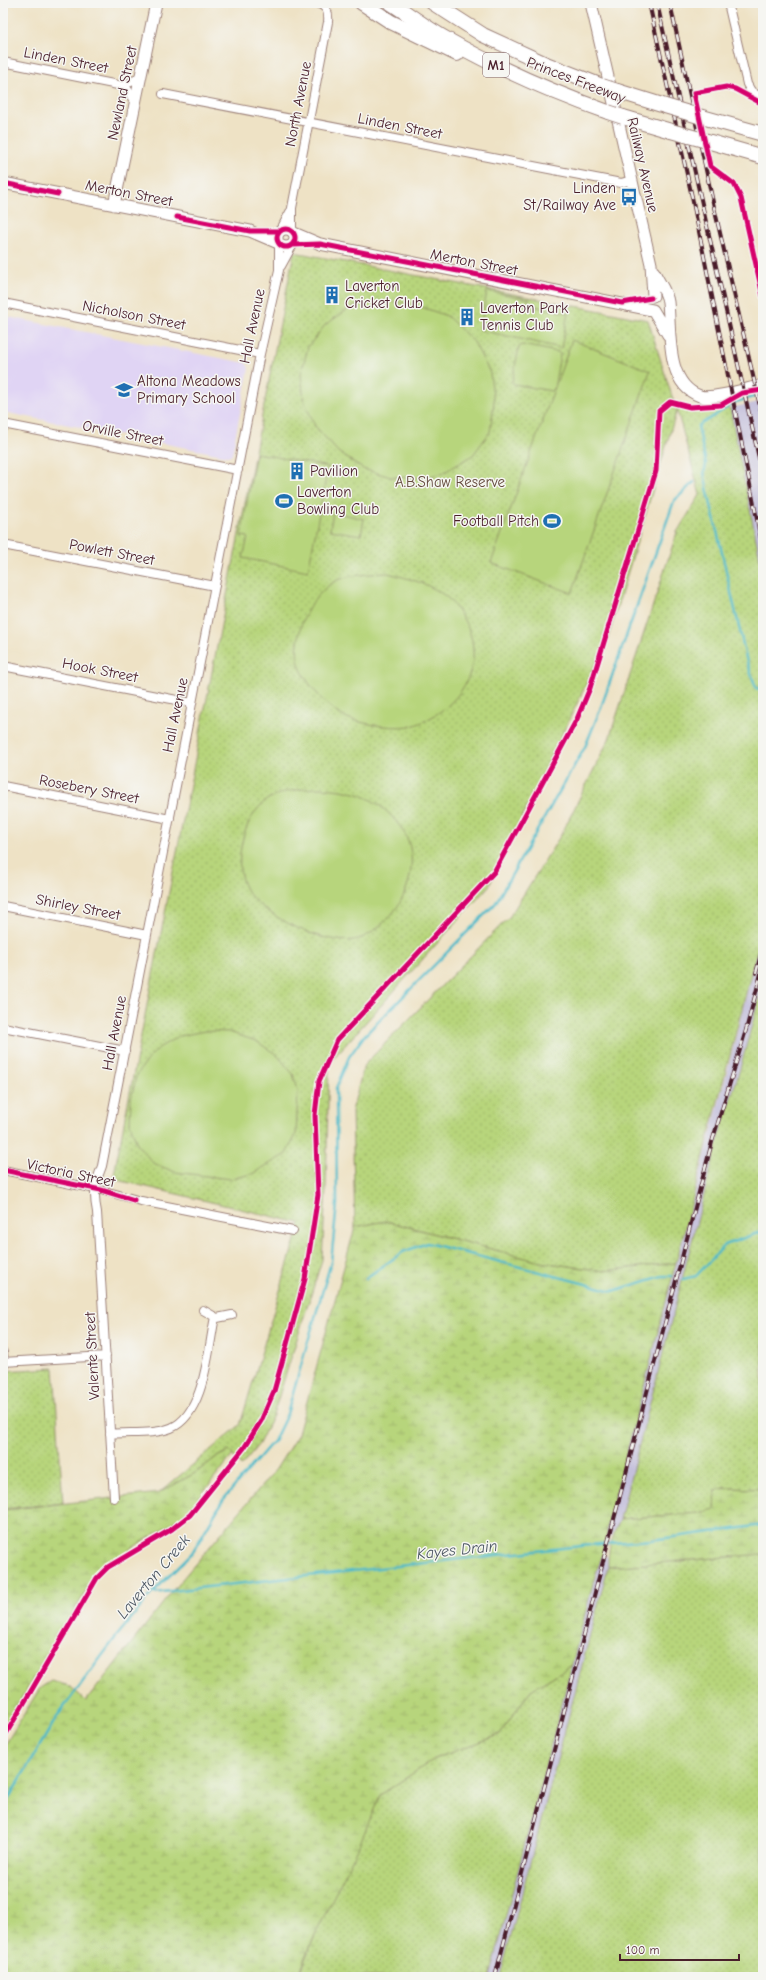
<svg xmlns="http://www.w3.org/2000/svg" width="766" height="1980" font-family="'Comic Neue',sans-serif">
<defs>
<pattern id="green-dots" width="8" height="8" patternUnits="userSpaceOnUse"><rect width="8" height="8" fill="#b7d57c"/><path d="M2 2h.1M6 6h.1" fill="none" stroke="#9fb66b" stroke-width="1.8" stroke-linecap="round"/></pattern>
<pattern id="wetland-marsh" width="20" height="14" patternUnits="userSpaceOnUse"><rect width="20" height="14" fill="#b7d57c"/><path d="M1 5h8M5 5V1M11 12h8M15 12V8" fill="none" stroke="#9fb66b"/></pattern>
</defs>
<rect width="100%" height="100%" fill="#f6f6f2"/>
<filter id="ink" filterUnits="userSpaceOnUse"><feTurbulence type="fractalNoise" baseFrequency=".025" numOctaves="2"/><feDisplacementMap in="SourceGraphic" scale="8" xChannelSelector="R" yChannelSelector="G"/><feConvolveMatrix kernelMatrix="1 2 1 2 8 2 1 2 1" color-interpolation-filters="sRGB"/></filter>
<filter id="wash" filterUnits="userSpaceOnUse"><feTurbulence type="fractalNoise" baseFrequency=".012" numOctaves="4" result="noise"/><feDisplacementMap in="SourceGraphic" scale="16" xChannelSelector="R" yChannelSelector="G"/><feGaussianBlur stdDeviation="0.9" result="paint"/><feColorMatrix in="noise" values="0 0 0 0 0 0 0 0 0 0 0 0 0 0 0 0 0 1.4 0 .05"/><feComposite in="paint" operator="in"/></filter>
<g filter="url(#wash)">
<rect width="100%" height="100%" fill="#eee2c5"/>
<path fill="#e0d4f4" d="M3,316l243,47 3,5 -17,86 -4,2 -225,-44z"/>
<path fill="#c4c0db" d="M763,401v174l-33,-167z
M763,928v56l-23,85 -20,64 -100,386 -8,17h-4l-1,-8 121,-460z
M602,1556h5l1,11 -108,410h-10l98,-376z"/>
<path fill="url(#green-dots)" stroke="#807a54" d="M294,252l354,68 28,89 28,1 26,-2 33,167v353l-87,335 -72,8 -64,-9 -154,-41 -31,6 -3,-116 12,-46 146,-149 52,-83 47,-94 68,-207 23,-37 -23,-85 -70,231 -118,245 -160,177 -3,126 -4,71 -49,155 -14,29 -18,22 -12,-15 -14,7 -18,14 -38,21 81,-68 60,-202 -187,-44z
M763,984v505l-39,-1 -9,3v18l-15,4 -80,6 100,-386 20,-64z
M54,1368l9,135 -60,6v-138z
M763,1554v423h-263l108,-410z
M572,1665l-82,312h-191l17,-45 64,-137 56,-37 63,-23 32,-45z"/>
<path fill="url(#wetland-marsh)" stroke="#807a54" d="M386,1221l154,41 64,9 72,-8 -69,265c1,17 -7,32 -12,48 -8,29 -15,59 -23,89l-41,25 -32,45 -63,23 -56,37 -22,53 -42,84 -18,45h-295v-229l37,-60 11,-7 19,5 16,15 92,-117 98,-115 22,-35 57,-207z
M229,1451l4,4 -46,58 -22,15 -53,32 -13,10 -96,159v-219l156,-17 38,-21 18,-14z
M724,1488l39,1v65l-155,13c-1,-17 5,-32 12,-48l80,-6 14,-4 1,-18z"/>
<path fill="#b7d57c" stroke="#807a54" d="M487,291l42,8 -1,6 40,8 -7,35 -81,-18z
M385,301l28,3 34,12 27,26 16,31 4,29 -4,30 -17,23 -30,18 -21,5 -31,-1 -28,-8 -25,-17 -23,-26 -11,-25 -3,-27 7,-27 17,-22 28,-19z
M572,340l78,31 -78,222 -81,-30z
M522,345l36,7 2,2 -6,35 -3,2 -37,-7 -2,-2 7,-35z
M256,453l72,14 -20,104 -65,-13 5,-21 -7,-1z
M333,512l31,7 -3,16 -31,-5z
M388,573c22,6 44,11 61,26 4,4 7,10 11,15 24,33 14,73 -19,97 -7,5 -17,11 -26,14 -19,5 -63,-1 -79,-13 -10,-7 -17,-16 -25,-26 -5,-7 -12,-18 -13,-27 -2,-10 1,-22 3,-33 5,-17 17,-33 31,-43 14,-9 40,-9 56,-10z
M318,788c20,1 41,3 58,15 12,8 23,20 30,33 13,26 1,65 -19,83 -9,9 -20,19 -33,21 -30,5 -86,-22 -105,-46 -19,-25 -7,-77 19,-95 15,-9 34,-10 50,-11z
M205,1031l24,1 27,9 21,14 16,19 5,16 -2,45 -10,19 -34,20 -22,5 -55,-7 -22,-9 -16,-19 -7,-21 1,-24 5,-22 10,-16 14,-14 19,-11z"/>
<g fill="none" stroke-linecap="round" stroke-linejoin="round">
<path stroke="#4ebac9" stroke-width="2.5" d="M763,394l-27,8 -38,24 8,38 -2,9 4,19 39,170 9,26 7,2
M366,1278l37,-26 24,-9 186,48 49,-15h9
M683,1279l13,-3 29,-31 38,-14
M153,1593l446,-49 53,-4 111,-15
M3,1808l55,-93 58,-78 36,-44 40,-40 31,-53 52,-61 12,-25 44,-152 6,-58 -1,-116 13,-31 15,-21 131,-132 90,-157 15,-37 74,-209 20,-19"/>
</g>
</g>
<g filter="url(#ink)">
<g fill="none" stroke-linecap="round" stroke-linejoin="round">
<g stroke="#9c8078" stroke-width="10">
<path id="street" d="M728,3l19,81 4,7 12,8
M3,62l120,24 5,4 4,8
M123,86l12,-6
M163,94l458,89 11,-3
M280,231l10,-19
M292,231v-23l36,-186c1,-10 -1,-16 -12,-19
M281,266l11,-20
M3,303l257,51
M3,424l235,46
M3,545l212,41
M3,666l189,37
M3,786l167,33
M3,906l144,29
M3,1027l122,24
M3,1170l98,20 40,11 152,30
M203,1310l14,8 15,-3
M3,1352l1,10
M3,1362l103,-6
M110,1434c19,-2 43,1 61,-6 34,-14 37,-79 44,-111
M114,1498l-17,-286c-4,-19 -2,-28 5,-46l158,-812 19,-84v-26"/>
</g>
<g stroke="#9c8078" stroke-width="13">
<path id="secondary" d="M591,3l60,261 2,32
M3,183l247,48 28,12
M114,205l42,-202
M277 238a9 9 0 1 1 18 0a9 9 0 1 1-18 0Z
M294,233l26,11 332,66
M654,272c4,9 13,20 14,30 3,29 -3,82 32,94 14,4 48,-8 63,-11
M653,310l15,25"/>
</g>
<g stroke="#9c8078" stroke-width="16">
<path id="highway" d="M362,3l29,19 66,32
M391,3c19,12 37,26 57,37 51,29 104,52 160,72
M433,3l50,32 63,29 56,22
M617,91l48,15
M623,117l48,14
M702,117l61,17
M707,141l56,16"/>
</g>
<use href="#street" stroke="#fff" stroke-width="8"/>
<use href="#secondary" stroke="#fff" stroke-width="11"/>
<use href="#highway" stroke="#fff" stroke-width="14"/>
<g stroke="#4a1f2b" stroke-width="4">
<path id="rail" d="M649,3l43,194 71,352
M657,3l106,473
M670,3l44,204 49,212
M760,470l3,16
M756,973l7,-26
M495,1977l217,-835 34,-112 17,-64"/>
</g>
<use href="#rail" stroke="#f6f6f2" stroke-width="2.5" stroke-dasharray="8" stroke-linecap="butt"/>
<g stroke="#9c8078" stroke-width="16" stroke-linecap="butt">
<path id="highway-bridge" d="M602,86l15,5
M665,106l37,11
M608,112l15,5
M671,131l36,10"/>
</g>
<use href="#highway-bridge" stroke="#fff" stroke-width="14"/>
<g stroke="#f6f6f2" stroke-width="8">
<path id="cycleway" d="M763,104l-28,-15 -9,-2 -32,6 16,73 24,18 7,14 22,98
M3,183l55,11
M177,217l73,14h30
M277 238a9 9 0 1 1 18 0a9 9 0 1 1-18 0Z
M293,245l27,-1 302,59 29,-5
M3,1170l98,20 33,10
M3,1739l94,-161 11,-11 64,-38 18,-14 54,-67 17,-27 13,-30 31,-112 13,-84 -3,-80 4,-34 18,-41 157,-168 83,-153 13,-31 66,-217 3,-60 11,-9 20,5 31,-2 21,-12 21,-3"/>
</g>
<use href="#cycleway" stroke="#d6006c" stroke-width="5"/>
</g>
</g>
<defs>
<g id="bus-bare" transform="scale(1.38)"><path d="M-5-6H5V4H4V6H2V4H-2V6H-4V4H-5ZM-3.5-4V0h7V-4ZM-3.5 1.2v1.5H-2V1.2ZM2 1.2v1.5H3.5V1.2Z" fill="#1f6fb2" stroke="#f6f6f2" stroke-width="2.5" paint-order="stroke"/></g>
<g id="building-bare" transform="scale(1.38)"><path d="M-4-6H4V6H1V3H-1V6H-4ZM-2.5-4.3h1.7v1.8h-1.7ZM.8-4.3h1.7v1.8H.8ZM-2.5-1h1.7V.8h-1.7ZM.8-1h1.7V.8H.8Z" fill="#1f6fb2" stroke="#f6f6f2" stroke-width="2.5" paint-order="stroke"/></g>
<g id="school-bare" transform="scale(1.38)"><path d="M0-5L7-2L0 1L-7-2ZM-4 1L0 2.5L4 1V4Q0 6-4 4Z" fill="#1f6fb2" stroke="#f6f6f2" stroke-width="2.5" paint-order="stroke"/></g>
<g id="stadium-bare" transform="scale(1.38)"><path d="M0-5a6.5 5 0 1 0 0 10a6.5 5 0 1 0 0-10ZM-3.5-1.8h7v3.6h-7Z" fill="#1f6fb2" stroke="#f6f6f2" stroke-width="2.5" paint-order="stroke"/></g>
</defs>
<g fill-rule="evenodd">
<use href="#bus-bare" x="629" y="197"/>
<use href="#building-bare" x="332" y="295"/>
<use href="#building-bare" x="467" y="317"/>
<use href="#school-bare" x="124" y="390"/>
<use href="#building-bare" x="297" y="471"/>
<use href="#stadium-bare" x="284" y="501"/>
<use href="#stadium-bare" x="552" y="521"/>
</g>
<g text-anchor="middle" stroke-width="3" stroke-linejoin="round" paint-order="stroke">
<rect fill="#f6f6f2" stroke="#7e6067" stroke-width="1" x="483" y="53" width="26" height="24" rx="3"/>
<g font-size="14" font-weight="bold" fill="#4a1f2b">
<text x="496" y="70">M1</text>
</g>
<g font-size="15" fill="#4a1f2b" stroke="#f6f6f2">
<text transform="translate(66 60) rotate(11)" y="5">Linden Street</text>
<text transform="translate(576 80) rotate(21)" y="5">Princes Freeway</text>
<text transform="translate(122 93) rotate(-78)" y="5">Newland Street</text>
<text transform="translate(298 104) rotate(-79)" y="5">North Avenue</text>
<text transform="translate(400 126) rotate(11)" y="5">Linden Street</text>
<text transform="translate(643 165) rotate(77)" y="5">Railway Avenue</text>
<text transform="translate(129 193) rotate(11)" y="5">Merton Street</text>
<text transform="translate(474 262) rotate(11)" y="5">Merton Street</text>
<text transform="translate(134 315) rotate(11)" y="5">Nicholson Street</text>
<text transform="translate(252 326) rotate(-78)" y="5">Hall Avenue</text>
<text transform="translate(123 433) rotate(11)" y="5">Orville Street</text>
<text transform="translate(112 552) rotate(11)" y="5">Powlett Street</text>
<text transform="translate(100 670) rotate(11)" y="5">Hook Street</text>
<text transform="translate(175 715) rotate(-78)" y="5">Hall Avenue</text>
<text transform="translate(89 789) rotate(11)" y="5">Rosebery Street</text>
<text transform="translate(78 907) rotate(11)" y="5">Shirley Street</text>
<text transform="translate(114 1033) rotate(-79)" y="5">Hall Avenue</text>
<text transform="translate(71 1173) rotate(12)" y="5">Victoria Street</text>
<text transform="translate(92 1356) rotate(-93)" y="5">Valente Street</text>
</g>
<g font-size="15" fill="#4a1f2b" stroke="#f6f6f2" text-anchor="start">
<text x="616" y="193" text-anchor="end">Linden<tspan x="616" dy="17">St/Railway Ave</tspan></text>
<text x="345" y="291">Laverton<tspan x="345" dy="17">Cricket Club</tspan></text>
<text x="480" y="313">Laverton Park<tspan x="480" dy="17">Tennis Club</tspan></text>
<text x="137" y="386">Altona Meadows<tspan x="137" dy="17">Primary School</tspan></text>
<text x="310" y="476">Pavilion</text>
<text x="297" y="497">Laverton<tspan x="297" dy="17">Bowling Club</tspan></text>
<text x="539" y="526" text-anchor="end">Football Pitch</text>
</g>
<g font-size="15" fill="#654c3f" stroke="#f6f6f2">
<text x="450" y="487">A.B.Shaw Reserve</text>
</g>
<g font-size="16" font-style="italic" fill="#4b5562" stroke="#f6f6f2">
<text transform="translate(457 1549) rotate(-6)" y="6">Kayes Drain</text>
<text transform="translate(153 1576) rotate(-50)" y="6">Laverton Creek</text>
</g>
</g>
<rect width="766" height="1980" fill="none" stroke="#f6f6f2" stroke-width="16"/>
<path d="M620 1954v6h119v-6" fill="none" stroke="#4a1f2b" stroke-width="2"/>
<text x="626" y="1954" font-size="12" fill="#4a1f2b" stroke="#f6f6f2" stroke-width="3" paint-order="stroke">100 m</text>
</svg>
